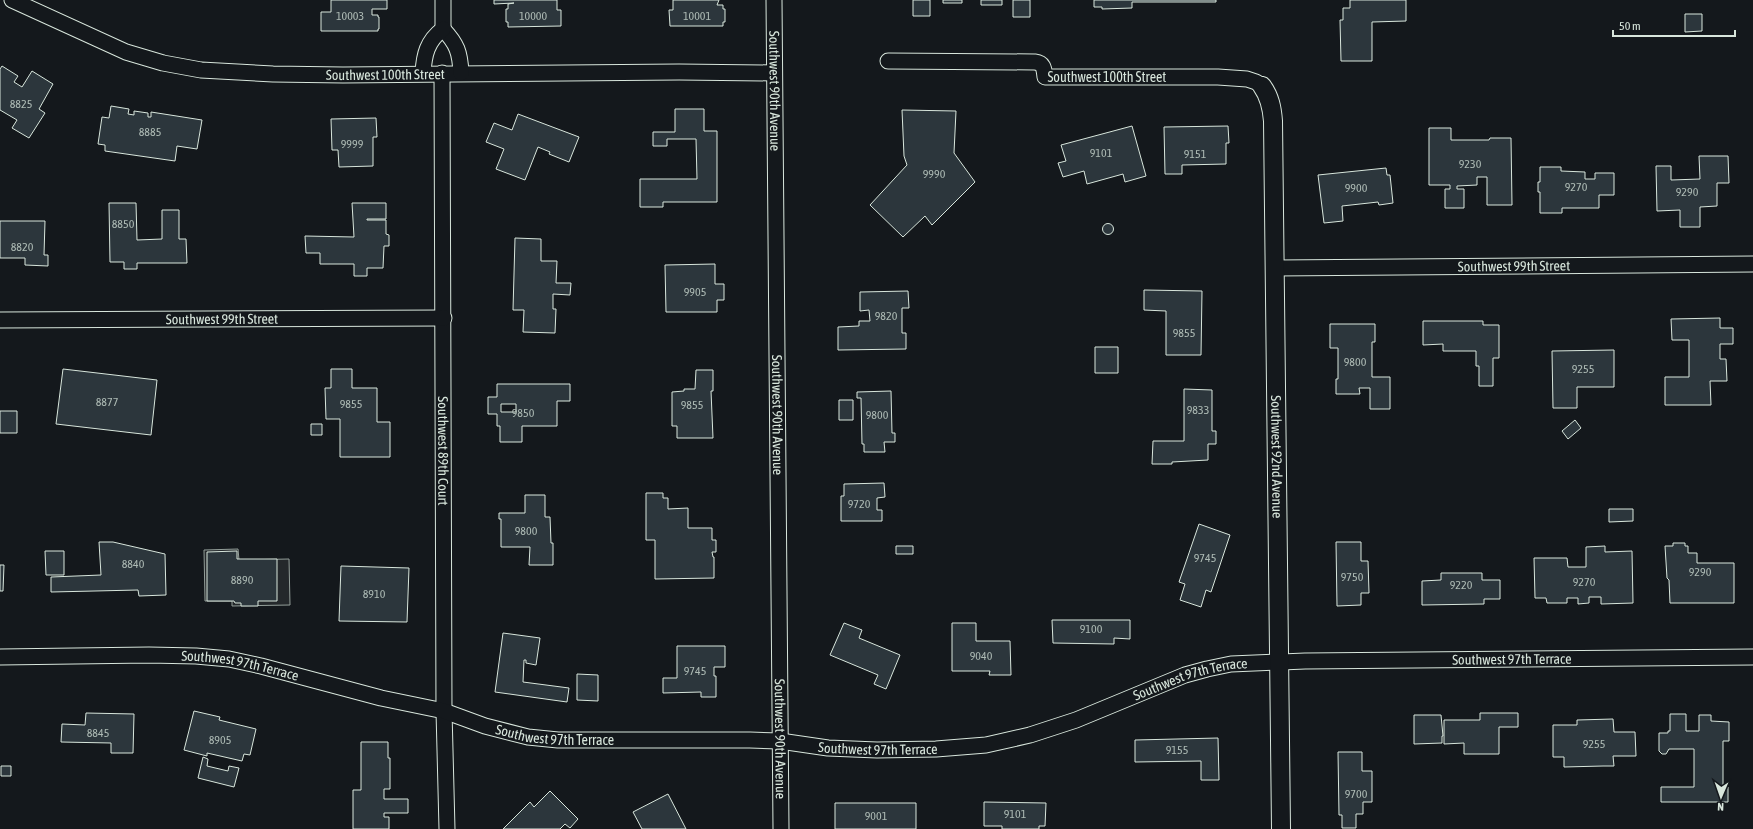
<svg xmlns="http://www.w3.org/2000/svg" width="1753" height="829" font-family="'Asap Condensed',sans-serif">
<rect width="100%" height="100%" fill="#14181c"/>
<path fill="#24282b" stroke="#939e99" d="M238,549l1,11 50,-1 1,46 -58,1v-5h-27l-1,-51z"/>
<path fill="#2c363c" stroke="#d8e6dc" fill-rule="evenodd" d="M331,0h56v9h-15v6h6v2h1v12h-1v2h-57v-19h10z
M494,0h63v10h4v16l-53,1v-5h-2v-13h2v-5l6,-1 -20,1z
M673,0h46l-2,5h6v4h2v13h-2v4h-53l-1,-16h4z
M913,0h17v16h-17z
M943,0h19v3h-19z
M981,0h21v5h-21z
M1013,0h17v17h-17z
M1094,0h122v2h-84v6l-30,1v-2h-8z
M1350,0h56v21l-34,1v39h-31l-1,-41h3v-12h7z
M1685,14h17v17l-17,1z
M2,66l16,10 -4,6 8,5 10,-16 21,13 -14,25 6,4 -16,25 -17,-10 5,-8 -17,-10v-41z
M111,106l18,3 -1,5 6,1v-4l14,2v4h3v-5l51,8 -5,29 -20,-3 -2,15 -70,-10v-6l-7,-1 4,-27 7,1z
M675,109h29v22h13v71h-54v5h-23v-28h57l-1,-40h-29v7h-14v-14h22z
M902,110l54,1 -2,42 21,29 -43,43 -7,-9 -22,21 -33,-32 37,-40 -3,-9z
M518,114l61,23 -10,25 -20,-8 1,-2 -12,-5 -13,33 -29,-11 8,-20 -18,-7 8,-19 18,7z
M376,118l1,19h-4v29l-34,1 -1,-17h-6l-1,-31z
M1132,126l14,50 -21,6 -2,-8 -36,10 -3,-13 -21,6 -5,-14 8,-2 -5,-16z
M1228,126l1,17h-3v21l-44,1v9h-17l-1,-47z
M1429,128h22v12h38l1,-2h21l1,67h-25v-28h-10v8l-20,1v3h7v19h-19v-19h5v-4h-21z
M1699,156h29l1,27h-12v23l-17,1v20h-20v-17l-23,1 -1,-45h15v14l29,-1z
M1540,167h21v4l24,1v7h10v-6h19v22h-15v13h-37v5h-22v-21h-2v-10h2z
M1386,168l1,7h3l3,28 -14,2 -1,-3 -36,4 1,15 -19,2 -6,-48z
M109,203h27l1,37 25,-1v-29h17v29h7l1,24h-50v6h-13v-7h-14z
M352,203h34v16h-19v1h19v14l3,1v11h-5l-1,22h-16v8h-13v-12h-34v-11h-14l-1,-17 49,1z
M0,221h45l-1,34h4v11l-23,-1v-7h-25z
M1102.5 229a5.5 5.5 0 1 1 11 0a5.5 5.5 0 1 1-11 0Z
M515,238l26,1v22h16l-1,22h15l-1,12 -17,-1v15h3l-1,24 -32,-1 1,-22h-11z
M715,264v20h9v16h-7v12h-51l-1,-47z
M1144,290l58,1 -1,64h-35v-44l-22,-1z
M908,291l1,17h-7v25h4v16l-68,1v-23l21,-1v-5h11l-1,-11 -9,1v-19z
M1720,318v10h13v16h-13v15h6l1,22h-17l1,24h-46v-28h24v-37h-17l-1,-21z
M1423,321h60v4h16v33h-6v28h-14v-20h-3v-15h-33v-7l-20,1z
M1330,324h45v18h-3v35h18v32h-20v-21h-11l1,6h-24v-15h2v-31h-8z
M1095,347h23v26h-23z
M1614,350v37h-37v21h-24l-1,-57z
M63,369l94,11 -6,55 -95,-11z
M331,369h21v19h25v34h13v35h-50v-38h-14l-1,-31h6z
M696,370h17v21h-2l2,47h-36v-12h-5v-34l12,-1v-2h11z
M497,384h73v17h-13v25h-35v16h-22v-16h-3v-12h-9v-17h9zM501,404h15v8h-15z
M1184,389l28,1v41h4v13h-8v16l-36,2v2h-20l1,-23h31z
M891,391l1,42h3v9h-11l1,10h-21v-8h-2l-1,-46h-4v-6z
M839,400h14v20h-14z
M0,411h17v22h-17z
M1575,420l6,8 -13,11 -6,-8z
M311,424h11v11h-11z
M884,483l1,14 -8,1v12h5v11h-41v-25h3v-12z
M646,493h17v5h5v11l20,-1v20h24v12h4v12h-4l1,5h1v21l-59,1v-39h-9z
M525,495h20v22h5l1,26h2v22h-24l1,-18h-29v-28h-2v-6h26z
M1609,509h24v12l-24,1z
M1199,524l31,11 -19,57 -5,-2 -5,17 -21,-7 5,-16 -6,-2z
M99,542h14l52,12 1,41 -27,1 -1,-6 -87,2v-15l50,-2z
M1336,542h25v19h7l1,32h-8v12l-24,1z
M1673,543h12v3h3v7h9v10h37v40h-64l-1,-23 -2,-2 -2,-32h8z
M896,546h17v8h-17z
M1605,546v6l27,-1 1,52 -32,1v-7h-12v6l-11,1v-6h-11v5h-20l-1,-5h-11l-1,-40h33l1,9h18v-20z
M45,551h19v24h-18z
M237,551v8h40v42h-19v5h-17v-3h-6l-1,-2h-27v-49z
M0,565h4l-1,26h-3z
M341,566l68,2 -2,54 -68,-1z
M1441,573h41v7h18v19h-16v5l-62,1v-24l19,-1z
M1052,620h78v19l-16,-1v6l-61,-1z
M844,623l18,7 -3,8 41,17 -14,34 -12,-5 4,-9 -48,-20z
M952,623h24v18h34l1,34h-22l1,-4h-38z
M503,633l37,5 -4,27 -10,-2v-3h-2l-1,22 46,6 -2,14 -72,-10z
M677,646h48v21h-11v9h2v21h-15v-5l-38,1v-15h14z
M577,674l21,1v26l-21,-1z
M194,711l26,6 -1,3 37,9 -6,26 -6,-1 -2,7 -35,-8v3l-23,-6z
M86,713l48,1 -1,39h-22v-10l-50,-1 1,-18 23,1z
M1480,713h38v14h-19v27h-35v-11l-20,1v-24h36z
M1670,714h16v17h13v-16h12v6l18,1v19h-6v46h5v15h-67v-15h33v-38h-25l-3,5h-4l-3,-3v-18h9v-2h2z
M1414,715h27l2,21h-1v7l-28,1z
M1613,719l1,13h21l1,24h-23l1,10h-11l-39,1v-10h-11v-32h24v-5z
M1218,738l1,42h-18v-19l-66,1v-22z
M361,742h27v16h2v31h-6v10h24v14h-24v4h5v12h-36v-39h8z
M1338,752h24v19h10v31h-9v12h-7v14h-14v-13h-3z
M203,757l5,2 -1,7 21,5 1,-5 10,2 -5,19 -36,-9z
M1,766h10v10h-10z
M550,791l28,28 -8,9 -5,-4 -5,5h-57l27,-27 4,5z
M668,794l18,35h-44l-9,-17z
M984,802l62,1 -1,23h-6v3h-37v-3h-18z
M835,803h81v26h-81z"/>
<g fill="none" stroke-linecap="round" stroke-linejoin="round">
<g stroke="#d8e6dc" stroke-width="17">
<g id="minor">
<path id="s1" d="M12,0l114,52 37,11 38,7 72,4 70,1 336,-3 95,1"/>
<path id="s2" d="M774,0l7,829"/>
<path d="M443,29c14,15 17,23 18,44"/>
<path d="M443,29v-29"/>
<path id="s3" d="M888,61l147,1c9,1 9,7 10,15h173l29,2 9,3 6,4"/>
<path d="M423,73c1,-18 4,-32 20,-44"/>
<path id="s4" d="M442,73l2,638 3,118"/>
<path id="s5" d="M1275,268l478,-4"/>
<path id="s6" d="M0,320l444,-2"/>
<path id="s7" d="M0,657l149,-2 47,1 33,3 32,7 120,32 63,13 41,15 43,11 30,3h192l30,1 48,7 49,2 59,-1 50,-4 44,-10 46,-15 109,-45 22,-6 24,-5 74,-3 448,-4"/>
</g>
</g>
<g stroke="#d8e6dc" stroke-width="20">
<g id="tertiary">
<path id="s8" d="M1262,86c8,11 10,22 11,35l8,708"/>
</g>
</g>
<use href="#minor" stroke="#14181c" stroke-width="15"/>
<use href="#tertiary" stroke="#14181c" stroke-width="18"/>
</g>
<g text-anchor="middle" stroke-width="3" stroke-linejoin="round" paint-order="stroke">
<g font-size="12" fill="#adbab4">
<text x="350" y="20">10003</text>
<text x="533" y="20">10000</text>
<text x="697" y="20">10001</text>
<text x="21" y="108">8825</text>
<text x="150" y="136">8885</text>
<text x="352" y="148">9999</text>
<text x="1101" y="157">9101</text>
<text x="1195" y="158">9151</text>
<text x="1470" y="168">9230</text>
<text x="934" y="178">9990</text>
<text x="1576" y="191">9270</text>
<text x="1356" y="192">9900</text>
<text x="1687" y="196">9290</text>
<text x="123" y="228">8850</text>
<text x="22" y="251">8820</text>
<text x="695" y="296">9905</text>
<text x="886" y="320">9820</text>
<text x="1184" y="337">9855</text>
<text x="1355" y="366">9800</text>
<text x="1583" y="373">9255</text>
<text x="107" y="406">8877</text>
<text x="351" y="408">9855</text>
<text x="692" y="409">9855</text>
<text x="1198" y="414">9833</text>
<text x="523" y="417">9850</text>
<text x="877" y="419">9800</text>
<text x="859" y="508">9720</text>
<text x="526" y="535">9800</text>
<text x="1205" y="562">9745</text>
<text x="133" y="568">8840</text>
<text x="1700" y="576">9290</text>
<text x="1352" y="581">9750</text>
<text x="242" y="584">8890</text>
<text x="1584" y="586">9270</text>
<text x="1461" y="589">9220</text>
<text x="374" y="598">8910</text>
<text x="1091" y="633">9100</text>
<text x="981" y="660">9040</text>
<text x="695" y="675">9745</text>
<text x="98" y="737">8845</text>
<text x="220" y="744">8905</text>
<text x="1594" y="748">9255</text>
<text x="1177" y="754">9155</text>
<text x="1356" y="798">9700</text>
<text x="1015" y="818">9101</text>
<text x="876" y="820">9001</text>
</g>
<g font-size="14" fill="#d8e6dc" stroke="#14181c">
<text dy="5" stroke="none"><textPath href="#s1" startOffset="387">Southwest 100th Street</textPath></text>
<text dy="5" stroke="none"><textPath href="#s3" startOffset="229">Southwest 100th Street</textPath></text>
<text dy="5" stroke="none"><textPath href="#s2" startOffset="91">Southwest 90th Avenue</textPath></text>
<text dy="5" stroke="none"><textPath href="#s5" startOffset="239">Southwest 99th Street</textPath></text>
<text dy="5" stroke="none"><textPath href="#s6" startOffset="222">Southwest 99th Street</textPath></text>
<text dy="5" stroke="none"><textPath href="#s2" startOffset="415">Southwest 90th Avenue</textPath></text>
<text dy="5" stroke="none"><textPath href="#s4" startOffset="378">Southwest 89th Court</textPath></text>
<text dy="5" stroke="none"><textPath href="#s8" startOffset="373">Southwest 92nd Avenue</textPath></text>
<text dy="5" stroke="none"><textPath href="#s7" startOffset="1537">Southwest 97th Terrace</textPath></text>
<text dy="5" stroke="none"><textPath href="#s7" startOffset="241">Southwest 97th Terrace</textPath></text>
<text dy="5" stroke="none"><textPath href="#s7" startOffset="1213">Southwest 97th Terrace</textPath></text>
<text dy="5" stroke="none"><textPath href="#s7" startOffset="565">Southwest 97th Terrace</textPath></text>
<text dy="5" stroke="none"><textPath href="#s2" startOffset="739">Southwest 90th Avenue</textPath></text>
<text dy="5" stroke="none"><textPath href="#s7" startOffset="889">Southwest 97th Terrace</textPath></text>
</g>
</g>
<g transform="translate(1721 797) rotate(182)" stroke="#14181c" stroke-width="3" paint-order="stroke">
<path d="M0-3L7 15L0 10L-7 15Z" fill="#d8e6dc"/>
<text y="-6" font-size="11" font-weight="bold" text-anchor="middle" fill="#d8e6dc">N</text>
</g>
<path d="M1613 30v6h122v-6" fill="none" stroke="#d8e6dc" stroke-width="2"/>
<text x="1619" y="30" font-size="12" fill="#d8e6dc" stroke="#14181c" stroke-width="3" paint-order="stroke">50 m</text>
</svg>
